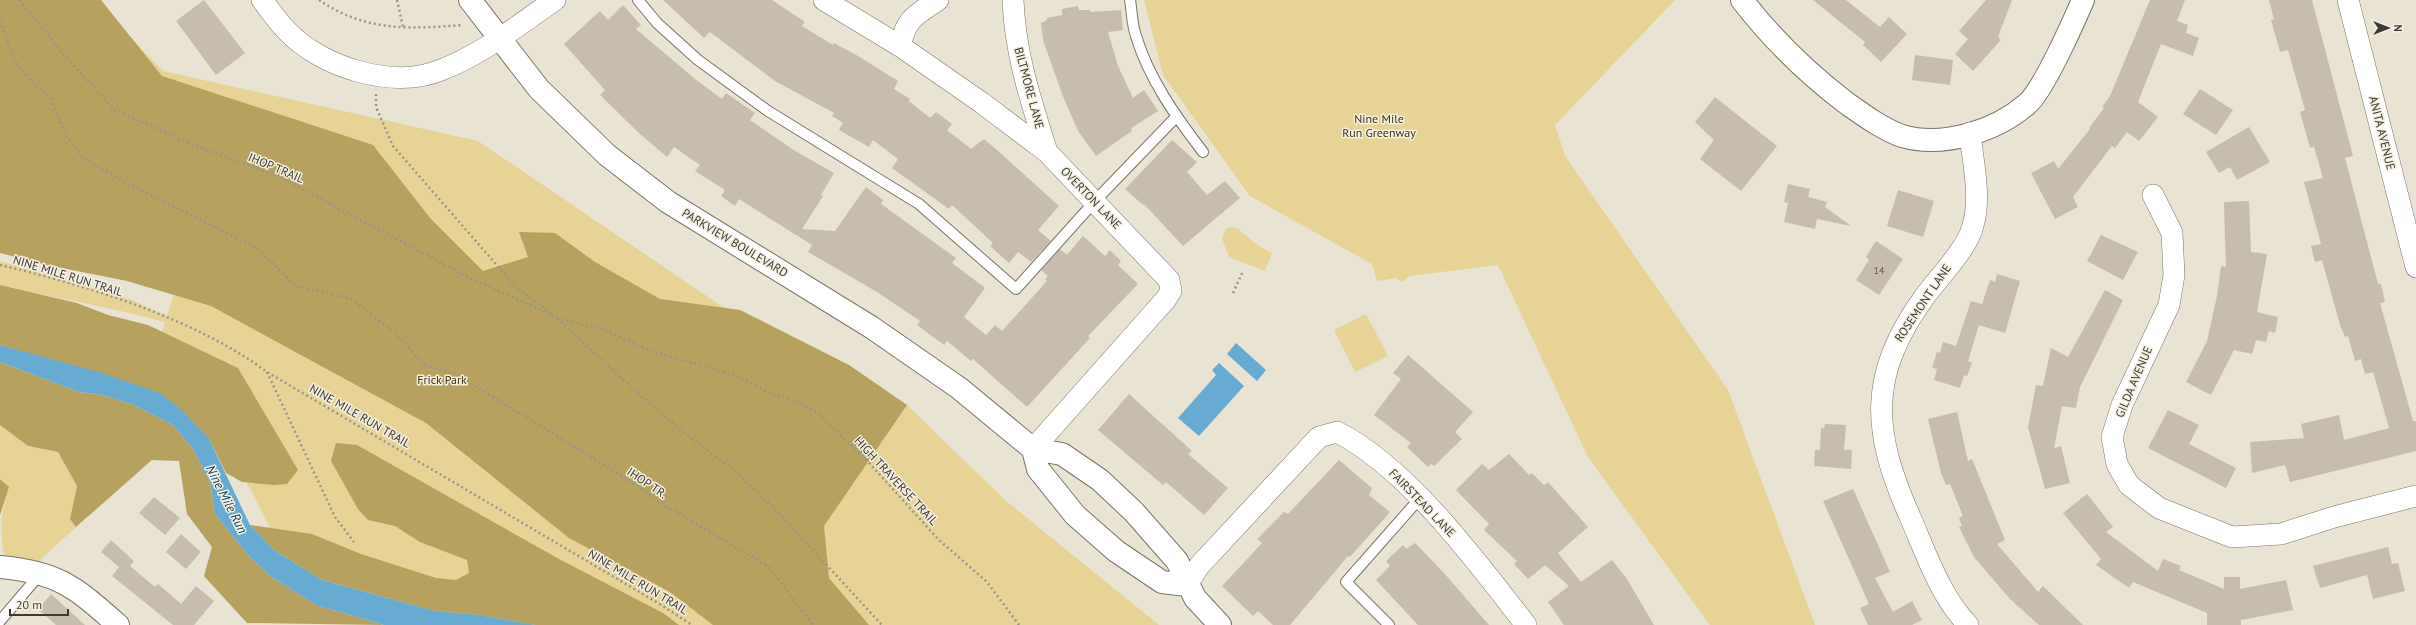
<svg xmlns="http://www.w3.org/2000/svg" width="2416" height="625" font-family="'PT Sans',sans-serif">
<rect width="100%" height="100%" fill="#e8e3d3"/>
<path fill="#e6d395" d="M94,0l69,71 315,70 416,282 13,-18 98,95 154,125h-714l-167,-81 -71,-140 -59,-30 17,-52c-55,-15 -110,-24 -165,-37v-24l132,39 35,16 9,-29 -176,-71z
M1144,0h531l-120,125 10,31 163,234 87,235h-105l-122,-168 -90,-192 -89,11 -6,6 -7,-4 -19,3 -5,-17 -122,-68 -87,-121z
M1233,227l5,2 21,17 13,7 -7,18 -36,-14 -7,-19 4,-9z
M1366,314l22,42 -33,16 -21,-42z
M0,425l28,21 30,6 19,34 -7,33 6,8 -37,34 -35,-5c-4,-29 -4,-41 5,-69l-9,-8z"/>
<path fill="#b6a15f" d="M0,0h101l61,76 211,69 57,73 53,53 45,-14 -9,-25 36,1 40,29 65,37 80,11 109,55 58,40 -83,121 5,52 40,47h-156l-43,-33 -101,-54 -143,-115 -215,-117 -84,-25 -80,-16 -47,-12z
M0,285l77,18 31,12 40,10 90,43 60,102 -11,14 -13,1 -32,-3 -16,-9 -17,-34 -165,-81 -44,-13z
M0,362l79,30 24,3 31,10 39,20 20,24 17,33 5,32 33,41 22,21 46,29 68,20 -137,-2 -43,-47 8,-29 -25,-33 -8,-53 -27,-1 -76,67 -6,-8 7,-33 -19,-34 -30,-6 -28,-21z
M336,443l21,2 202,114 104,54 16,12h-143l-57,-10 -44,-4 -113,-31 -48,-30 -24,-25 62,9 49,20 75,24 20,2 13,-7 -2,-13 -47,-18 -25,-16 -27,-6 -10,-11 -27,-48z
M0,479l9,8 -9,28z"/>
<path fill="#67abd2" d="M1236,343l30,27 -9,11 -30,-27z
M0,345l102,28 58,20 22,17 27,29 41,86 24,25 48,30 113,31 44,4 57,10h-152l-68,-20 -46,-29 -22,-21 -33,-41 -5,-32 -17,-33 -20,-24 -39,-20 -31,-10 -24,-3 -79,-30z
M1219,363l25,23 -45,50 -21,-18 38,-43 -4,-5z"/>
<path fill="#c6bdaf" d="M204,0l41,53 -29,22 -40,-54z
M663,0h109l33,22 -3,4 31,19 1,-2 24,13 40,25 -4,8 16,10 -1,2 21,17 6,-6 16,12 -5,6 24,19 13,-10 12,10 63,57 -21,24 13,11 -20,21 -13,-10 -9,11 -19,-17 3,-3 -41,-38 -3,4 -57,-41 6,-9 -25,-19 -4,7 -30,-17 4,-7 -11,-7 2,-3 -59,-32 -65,-49 -6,6z
M1813,0h33l34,27 9,-10 18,17 -26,28 -18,-17 2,-3z
M1986,0h26l-14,37 3,3 -28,31 -18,-17 13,-15 -9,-8z
M2150,0h35l-8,21 11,4 -2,8 13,5 -6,18 -32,-12 -23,58 20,15 -19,24 -12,-9 -12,16 -3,-2 -39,51 5,10 -23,12 -24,-46 23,-12 4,8 32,-40 -1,-1 15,-20 -2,-1 8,-11z
M2269,0h43l41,156 -8,2 33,126h3l4,18 -5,1 33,118h3v30l-126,31 -5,-17 -33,8 -2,-31 54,-4 -3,-14 38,-9 5,25 45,-12 -16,-56 -8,2 -4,-15 -6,2 -7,-25 -3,1 -5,-12 -18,-65 -7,2 -4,-16 10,-2 -17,-62 19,-4 -9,-31 -4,1 -10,-36 5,-2 -17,-60 -8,2 -9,-32 3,-1z
M623,5l18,20 -5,4 59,50 27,20 4,-6 29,20 -5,7 42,29 42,24 -13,22 2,1 -21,33 33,2 31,-44 17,13 -2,4 75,54 -4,5 33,25 -21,29 22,18 9,-10 7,6 45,-50 -2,-2 3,-3 -7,-6 19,-21 7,6 16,-19 22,20 5,-6 11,11 -3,4 20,19 -50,52 2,2 -63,69 -54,-48 -2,2 -24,-20 -3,4 -27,-20 3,-4 -43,-29 -69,-40 4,-7 -73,-46 -4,7 -14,-10 4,-6 -30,-19 5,-6 -26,-18 -7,10 -27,-23 -40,-39 5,-5 -41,-46 36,-33 8,9z
M1078,6l1,4h11v2l31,-2 2,20 -15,2 10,34 15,32 11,-8 14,21 -27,17 1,3 -36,25 -18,-25 -16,-37 -19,-54 -2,-17 6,-3v-2l15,-3v-6z
M1915,55l38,5 -3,25 -38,-5z
M2200,89l33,21 -17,25 -33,-21z
M1715,97l62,49 -36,45 -41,-32 14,-19 -19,-18z
M2249,127l21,35 -33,18 -7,-13 -11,6 -13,-21z
M1172,140l25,22 -10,10 20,23 18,-14 15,17 -57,48 -39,-42 -1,1 -18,-16z
M1788,184l22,5 -2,8 19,5 -2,5 26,19 -34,-7 -2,10 -31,-7 4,-19 -4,-1z
M1898,190l36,11 -11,36 -36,-11z
M2249,201l2,51 16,2 -10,58 21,5 -3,16 -6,-2 -3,11 -10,-2 -4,14 -18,-4 -23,45 -25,-13 21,-41 10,-45 4,-30 5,1 -2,-65z
M2101,235l37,17 -15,28 -36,-19z
M1876,241l27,18 -24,36 -23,-15 13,-20 -3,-3z
M1997,274l23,7 -15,52 -26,-8 -11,36 4,2 -5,13 -3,-1 -4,13 -26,-8 3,-11 -5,-1 5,-16 3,1 3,-11 13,4 15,-45 11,3 8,-24 5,2z
M2105,290l18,10 -43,87 -4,21 -14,-2 -8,42 7,-2 9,37 -25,6 -17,-62 8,-42 7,1 8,-38 17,9z
M1408,355l65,57 -18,20 7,7 -28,27 -3,-2 -3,3 -21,-20 4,-4 -37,-28 27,-36 -8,-6z
M1129,394l63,57 -4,3 40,34 -24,27 -38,-33 -3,3 -65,-55z
M2168,410l31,15 -10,19 47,24 -10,20 -78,-40z
M1957,412l11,49 4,-2 33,81 -8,4 41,48 5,-6 40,39h-44l-29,-26 -36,-42 -15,-30 3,-1 -3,-8 4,-2 -13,-32 -4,1 -5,-12 -13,-54z
M1825,424l21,1 -2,25h8l-1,19 -37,-3 1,-16h5l1,-22h3z
M1509,454l20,21 3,-2 12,12 4,-3 40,45 -30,26 23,29 31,-22 15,19 27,46h-90l-16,-23 21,-16 -24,-21 -17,14 -14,-15 3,-3 -33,-31 5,-6 -33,-34 26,-26 7,6z
M1339,460l33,28 -3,7 21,17 -40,45 -2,-1 -58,69h-17l-15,-14 -5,5 -31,-30 40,-43 -5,-4 27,-27 4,2z
M1853,489l37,83 -15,6 18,34 19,-11 10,19 -10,5h-44l-8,-17 9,-4 -46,-103z
M2087,494l26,33 -7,5 52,39 5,-12 18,7 -2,4 45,19v-12h16v12l46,-9 7,30 -52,10v5h-34v-12l-74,-31 -4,6 -33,-23 5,-6 -38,-46z
M154,497l26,21 -15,17 -26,-22z
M181,534l20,18 -15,17 -20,-17z
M111,540l23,21 -4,5 25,21 3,-3 23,20 15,-18 18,15 -20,24h-21l-61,-49 7,-9 -18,-15z
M1415,543l29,30 45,52h-71l-42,-45 14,-14 -4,-5 17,-16 3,4z
M2388,547l4,17 6,-1 7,28 -32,8 -6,-24 -47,13 -7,-22z
M51,594l34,31h-29l-18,-16z"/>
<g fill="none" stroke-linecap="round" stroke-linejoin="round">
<g stroke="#797567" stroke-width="12">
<path id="service" d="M638,0l19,23 41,37 70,51 151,93 97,85 79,-88 81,-84
M1130,0c2,12 2,25 6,36 13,43 40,81 67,116
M0,621l41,-48
M1389,625l-43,-43 74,-84"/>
</g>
<g stroke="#797567" stroke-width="22">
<path id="minor" d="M262,0c8,10 16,22 25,31 34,36 106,59 154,39 42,-16 77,-45 114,-70
M824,0l76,46 82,57 65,49 122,128 2,11 -5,8 -133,150
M1013,0c2,54 18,101 34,152
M2348,0l68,267
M900,46c7,-29 15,-30 38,-46
M2153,195l19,38 2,42 -5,30 -47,100 -10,32 5,27 12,21 30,23 73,29 49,-3 53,-17 82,-21
M1187,585l12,-19 120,-129 18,-5c70,35 141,131 189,193
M1968,625c-28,-30 -41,-69 -57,-106 -39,-87 -44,-143 14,-223 14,-19 40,-45 47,-67 10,-30 1,-65 -2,-96"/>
</g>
<g stroke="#797567" stroke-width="24">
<path id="tertiary" d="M470,0l69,89 68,66 61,47 203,125 88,61 74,61 5,20 37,46 41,36 46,31 25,3
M1742,0c30,39 64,72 103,102 17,12 37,27 57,34 41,12 94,-5 125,-32 16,-13 47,-83 56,-104
M1033,449l29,5 38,26 34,32 43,49 18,37 25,27
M0,567c59,5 76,21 118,58"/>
</g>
<path stroke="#99958a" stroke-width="2.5" stroke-dasharray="2 3" stroke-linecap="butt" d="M19,0l50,61 46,49 84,37 81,30 186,99 91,42 47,12 49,22 54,15 39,13 24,13 28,9 20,12 44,41 76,84 49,43 32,43
M319,0c47,32 90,29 144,25
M397,0l6,27
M0,21l14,39 18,23 18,14 15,37 18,24 42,24 132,66 39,38 55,13 45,35 28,31 30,8 184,113 18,14 113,67 44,58
M376,94v13l17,39 122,140 37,28
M0,265c86,20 196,54 267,107l391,231 34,22
M1233,293l10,-22
M557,318l84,78 51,43 42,31 41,39 107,116
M267,372l68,145 19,25"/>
<use href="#service" stroke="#fff" stroke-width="10"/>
<use href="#minor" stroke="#fff" stroke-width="21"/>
<use href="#tertiary" stroke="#fff" stroke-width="22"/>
</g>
<g text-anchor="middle" stroke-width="3" stroke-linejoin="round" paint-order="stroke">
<g font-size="10" fill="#5e5b53">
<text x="1879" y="274">14</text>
</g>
<g font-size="12" fill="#3c3a34" stroke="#f5f0e1">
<text transform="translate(1029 88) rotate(75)" y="4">BILTMORE LANE</text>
<text transform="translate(2382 133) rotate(76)" y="4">ANITA AVENUE</text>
<text transform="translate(276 168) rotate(23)" y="4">IHOP TRAIL</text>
<text transform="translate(1091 198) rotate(46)" y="4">OVERTON LANE</text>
<text transform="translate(735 243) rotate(31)" y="4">PARKVIEW BOULEVARD</text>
<text transform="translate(68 276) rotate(17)" y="4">NINE MILE RUN TRAIL</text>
<text transform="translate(1923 303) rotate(-56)" y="4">ROSEMONT LANE</text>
<text transform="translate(2134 382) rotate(-67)" y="4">GILDA AVENUE</text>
<text transform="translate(360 416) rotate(30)" y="4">NINE MILE RUN TRAIL</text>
<text transform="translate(896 481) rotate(47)" y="4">HIGH TRAVERSE TRAIL</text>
<text transform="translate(647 483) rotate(34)" y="4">IHOP TR.</text>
<text transform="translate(1422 503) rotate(46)" y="4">FAIRSTEAD LANE</text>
<text transform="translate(638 582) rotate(31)" y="4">NINE MILE RUN TRAIL</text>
</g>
<g font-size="12" fill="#3a3012" stroke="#f5f0e1">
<text x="1379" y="123">Nine Mile<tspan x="1379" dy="14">Run Greenway</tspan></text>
<text x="442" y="384">Frick Park</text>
</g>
<g font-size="13" font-style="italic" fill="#003a54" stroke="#f5f0e1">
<text transform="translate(227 499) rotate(63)" y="5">Nine Mile Run</text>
</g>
</g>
<g transform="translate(2388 28) rotate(90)" stroke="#f5f0e1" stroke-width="3" paint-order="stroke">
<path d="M0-3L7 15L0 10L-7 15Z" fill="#3c3a34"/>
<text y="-6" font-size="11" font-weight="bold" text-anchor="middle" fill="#3c3a34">N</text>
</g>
<path d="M10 609v6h58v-6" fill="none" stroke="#3c3a34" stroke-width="2"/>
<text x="16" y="609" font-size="12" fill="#3c3a34" stroke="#f5f0e1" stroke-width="3" paint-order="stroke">20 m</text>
</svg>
